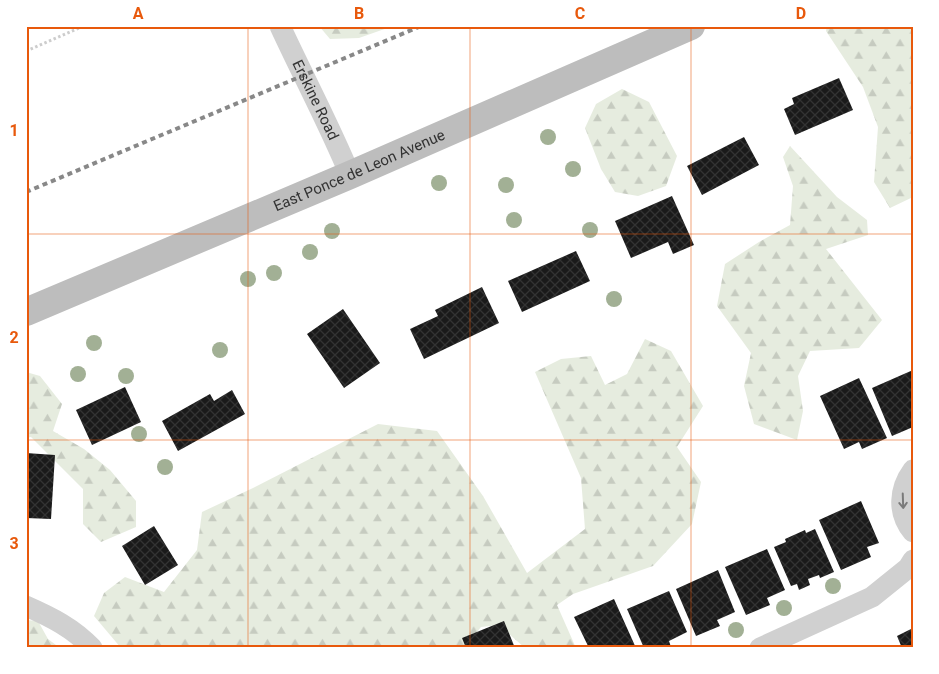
<svg xmlns="http://www.w3.org/2000/svg" width="939" height="674" font-family="Roboto,sans-serif">
<defs>
<pattern id="forest-firs" width="22" height="20" patternUnits="userSpaceOnUse" patternTransform="scale(1.25)"><rect width="22" height="20" fill="#e6ecdf"/><path d="M5 1l3.5 6h-7zM16 11l3.5 6h-7z" fill="#c6cbc0"/></pattern>
<pattern id="building-cross-hatch" width="8" height="8" patternUnits="userSpaceOnUse" patternTransform="scale(1.25)"><rect width="8" height="8" fill="#1a1a1a"/><path d="M0 0l8 8M0 8l8-8" fill="none" stroke="#333"/></pattern>
</defs>
<rect width="100%" height="100%" fill="#fff"/>
<path fill="url(#forest-firs)" d="M319,26h74l-34,12 -29,1z
M827,26h86v171l-23,11 -16,-26 4,-55 -15,-40 -37,-56z
M622,89l27,13 28,54 -11,30 -28,10 -23,-4 -14,-23 -16,-41 11,-24z
M790,146l47,51 30,23 1,15 -42,14 56,71 -23,28 -49,3 -12,25 5,35 -6,29 -43,-16 -10,-38 7,-33 -34,-47 8,-42 34,-22 31,-17 3,-39 -10,-29z
M645,339l26,12 32,55 -26,41 24,35 -9,42 -39,42 -80,28 -16,11 19,43h-51l-26,-23 -18,2 -17,21h-343l-27,-32 10,-23 21,-16 39,15 33,-42 5,-38 51,-24 125,-64 59,7 46,65 44,77 58,-44 -4,-51 -46,-106 26,-13 30,-3 14,29 22,-11z
M26,372l14,4 22,28 -9,27 31,18 26,21 26,31v26l-35,15 -18,-18v-35l-52,-52 -5,1z
M26,620l12,1 10,18 12,9h-34z"/>
<path fill="url(#building-cross-hatch)" d="M839,78l14,32 -58,25 -11,-26 10,-5 -2,-6z
M744,137l15,28 -57,30 -15,-29z
M672,196l22,49 -21,9 -5,-12 -37,16 -16,-37z
M576,251l14,30 -68,31 -14,-31z
M482,287l17,36 -75,36 -14,-30 28,-13 -3,-6z
M343,309l37,54 -36,25 -37,-54z
M913,370v57l-21,9 -20,-48z
M859,378l28,60 -25,11 -3,-7 -15,7 -24,-53z
M125,387l16,35 -49,23 -16,-35z
M232,390l13,24 -67,37 -16,-30 48,-27 4,7z
M26,453l29,2 -4,64 -25,-1z
M861,501l18,42 -12,4 4,10 -30,13 -22,-50z
M154,526l24,39 -33,20 -23,-39z
M815,529l19,43 -14,6 -1,-3 -11,4 2,6 -11,5 -2,-6 -6,2 -17,-39 12,-5 -1,-3 20,-9 1,3z
M767,549l18,41 -18,8 3,7 -24,10 -21,-48z
M718,570l17,42 -18,8 3,6 -24,10 -20,-47z
M669,591l18,41 -18,9 2,6 -1,1h-26l-17,-39z
M614,599l22,49h-47l-15,-31z
M504,621l11,27h-49l-4,-10z
M913,628v20h-11l-5,-12z"/>
<g fill="none" stroke-linecap="round" stroke-linejoin="round">
<path stroke="#cdcdcd" stroke-width="3" stroke-dasharray="2.5 2.5" stroke-linecap="butt" d="M26,51l58,-25"/>
<g stroke="#d0d0d0" stroke-width="21">
<path id="s1" d="M280,26c23,50 49,98 70,149"/>
<path d="M913,470c-14,19 -16,43 0,62"/>
<path d="M26,606c25,11 47,22 66,42"/>
<path d="M760,648l112,-51 36,-29 5,-8"/>
</g>
<path stroke="#bdbdbd" stroke-width="28" id="s2" d="M26,312l324,-137 341,-149"/>
<path stroke="#888" stroke-width="4" stroke-dasharray="5 4" stroke-linecap="butt" d="M26,192l395,-166"/>
</g>
<g fill="#a2b095">
<circle cx="548" cy="137" r="8"/>
<circle cx="573" cy="169" r="8"/>
<circle cx="439" cy="183" r="8"/>
<circle cx="506" cy="185" r="8"/>
<circle cx="514" cy="220" r="8"/>
<circle cx="590" cy="230" r="8"/>
<circle cx="332" cy="231" r="8"/>
<circle cx="310" cy="252" r="8"/>
<circle cx="274" cy="273" r="8"/>
<circle cx="248" cy="279" r="8"/>
<circle cx="614" cy="299" r="8"/>
<circle cx="94" cy="343" r="8"/>
<circle cx="220" cy="350" r="8"/>
<circle cx="78" cy="374" r="8"/>
<circle cx="126" cy="376" r="8"/>
<circle cx="139" cy="434" r="8"/>
<circle cx="165" cy="467" r="8"/>
<circle cx="833" cy="586" r="8"/>
<circle cx="784" cy="608" r="8"/>
<circle cx="736" cy="630" r="8"/>
</g>
<defs><path id="oneway-shaft" d="M-6 0H5M1.5-3L5.5 0L1.5 3" fill="none" stroke-width="1.6" stroke-linecap="round" stroke-linejoin="round" transform="scale(1.25)"/></defs>
<use stroke="#7a7a7a" href="#oneway-shaft" transform="translate(903 501) rotate(88)"/>
<path fill="none" stroke="#e8590c" stroke-width="1" stroke-opacity="0.55" d="M248,26v622M470,26v622M691,26v622M26,234h887M26,440h887"/>
<g text-anchor="middle" stroke-width="5" stroke-linejoin="round" paint-order="stroke">
<g font-size="15" fill="#333" stroke="#fff">
<text dy="5" stroke="none"><textPath href="#s1" startOffset="82">Erskine Road</textPath></text>
<text dy="5" stroke="none"><textPath href="#s2" startOffset="362">East Ponce de Leon Avenue</textPath></text>
</g>
</g>
<rect width="939" height="674" fill="none" stroke="#ffffff" stroke-width="55"/>
<rect x="28" y="28" width="884" height="618" fill="none" stroke="#e8590c" stroke-width="2"/>
<g font-size="16" text-anchor="middle" font-weight="bold" fill="#e8590c">
<text x="138" y="19">A</text>
<text x="359" y="19">B</text>
<text x="580" y="19">C</text>
<text x="801" y="19">D</text>
<text x="14" y="136">1</text>
<text x="14" y="343">2</text>
<text x="14" y="549">3</text>
</g>
</svg>
